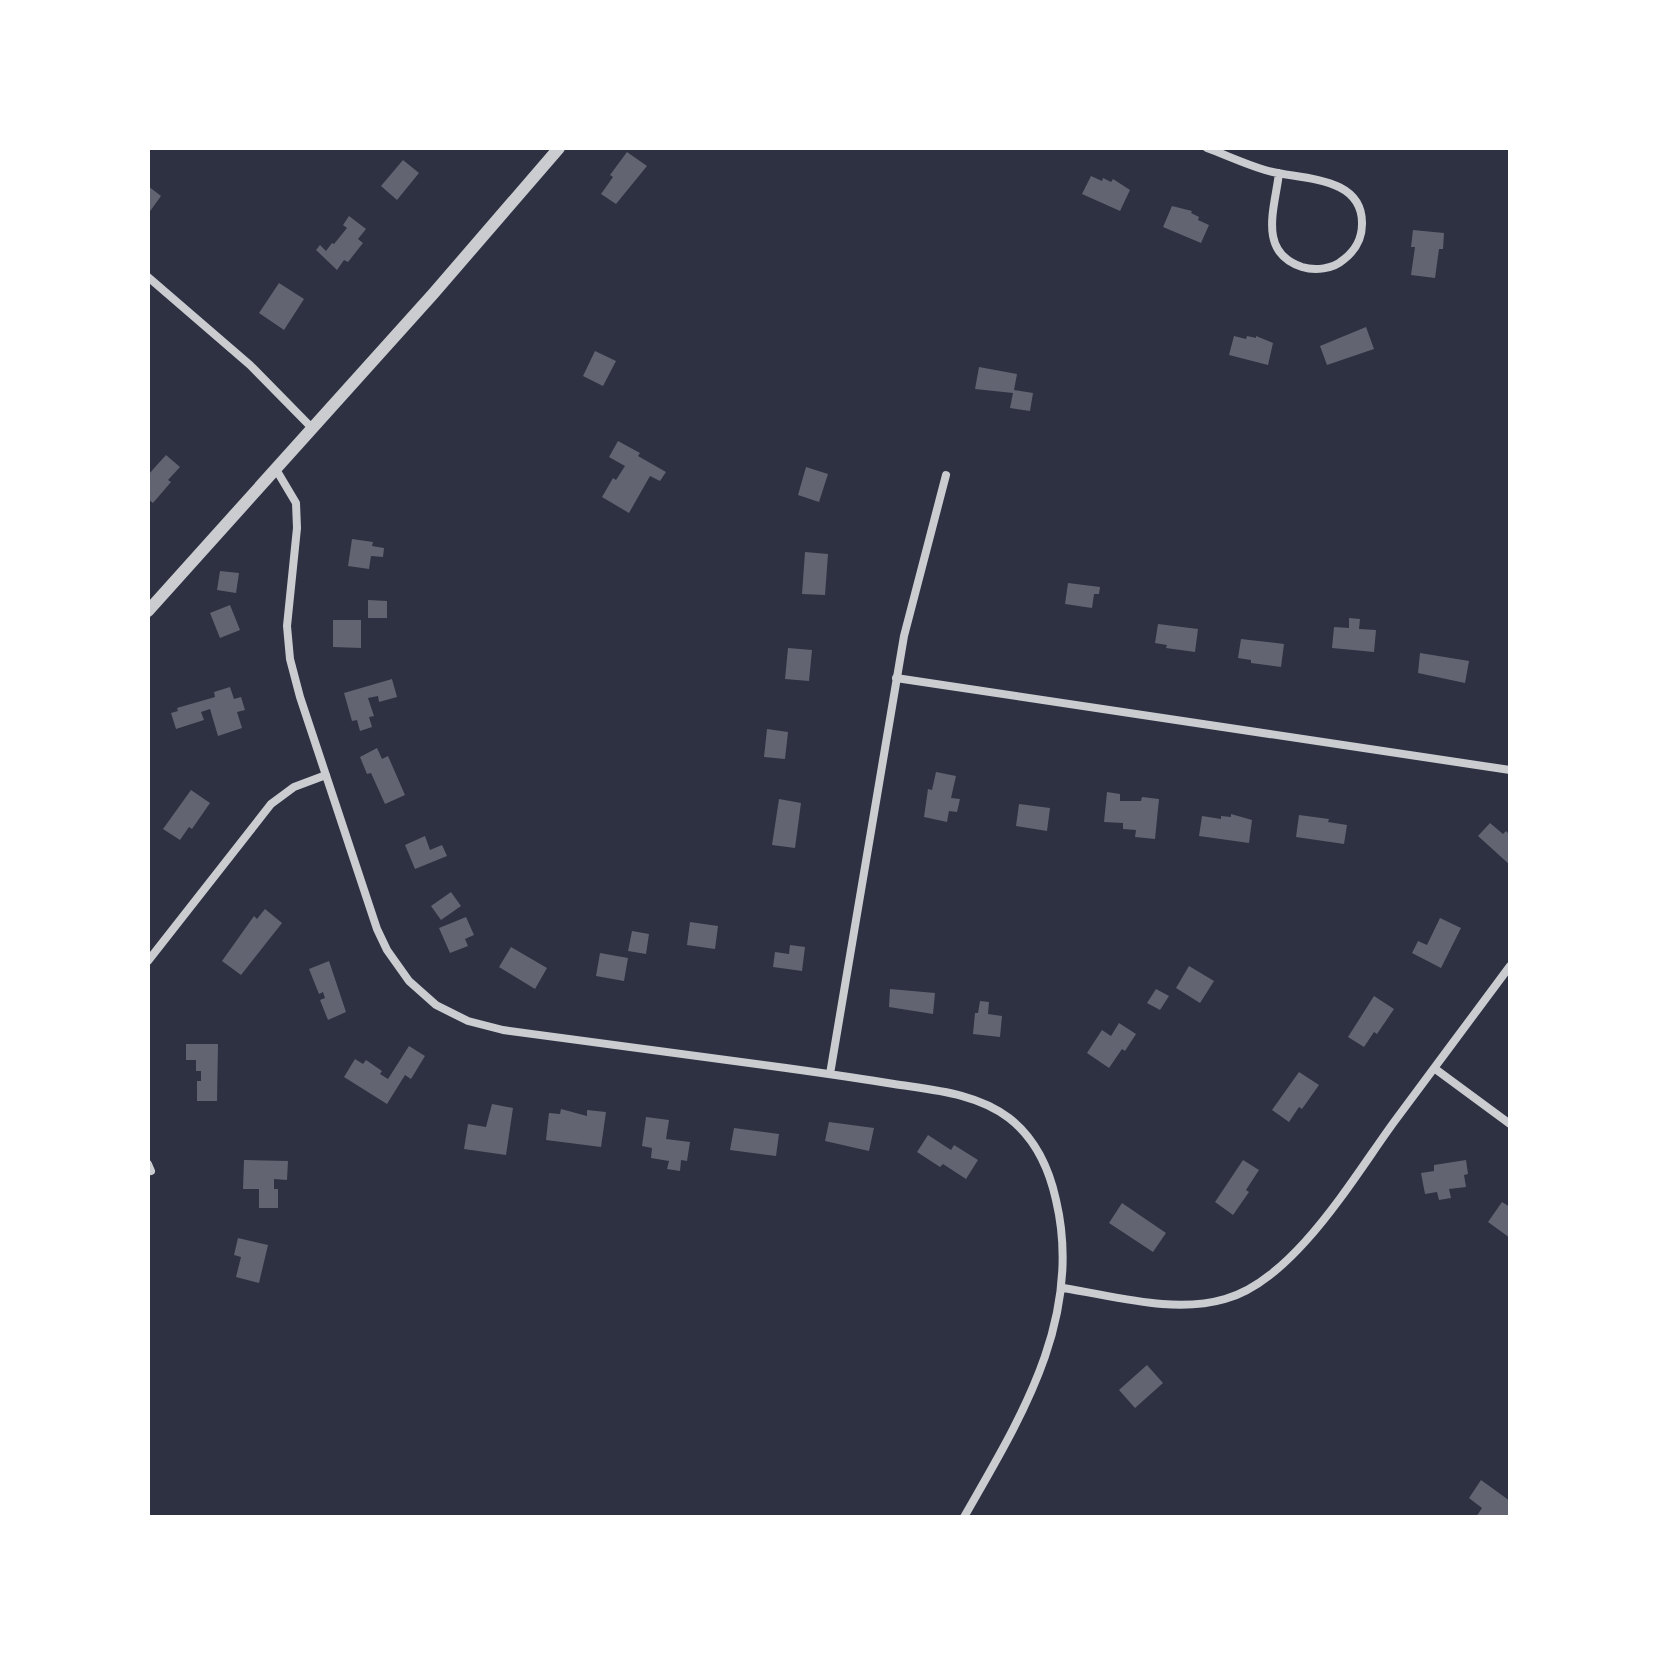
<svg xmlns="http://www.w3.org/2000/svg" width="1658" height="1665" font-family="Montserrat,sans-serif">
<rect width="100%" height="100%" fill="#2d3142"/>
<path fill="#626471" d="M627,152l20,14 -31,38 -15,-10 12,-17 -3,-2z
M403,160l16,13 -22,27 -16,-14z
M1091,176l11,5 1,-3 8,4 2,-3 17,11 -10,21 -38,-17z
M148,186l13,10 -13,18z
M1172,206l20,5 -1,2 8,4 -1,3 11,5 -8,18 -38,-16z
M349,216l17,13 -8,10 5,4 -15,19 -4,-2 -7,10 -21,-20 4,-5 6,6 6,-8 2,1 13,-16 -4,-3z
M1413,230l31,3 -1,16h-4l-4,29 -24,-3 4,-28h-4z
M279,283l25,16 -20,31 -25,-17z
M1366,327l8,22 -47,16 -7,-19z
M1234,336l12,3 1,-3 9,2v-2l17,7 -5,22 -39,-10z
M595,351l21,10 -13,25 -20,-10z
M979,367l38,7 -3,16 19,3 -3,18 -20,-3 3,-15 -38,-4z
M618,441l22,12 -2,3 28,16 -6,9 -10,-5 -21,37 -27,-16 11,-19 3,2 9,-14 -16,-9z
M166,455l14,12 -12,13 3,2 -18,21 -5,-4v-24z
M806,467l22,7 -9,28 -21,-7z
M352,539l21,3 -1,4 12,2 -1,9 -12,-1 -2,13 -21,-3z
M805,552l23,2 -3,41 -23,-1z
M220,571l19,2 -3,20 -19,-3z
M1068,583l32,4 -1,7h-5l-2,14 -27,-4z
M368,600l19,1v17h-19z
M230,605l10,25 -20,8 -10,-25z
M1349,618l11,1 -1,10 17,1 -2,22 -42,-4 2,-21 15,1z
M333,620h28v28l-28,-1z
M1158,624l40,5 -3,23 -29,-4 1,-3 -12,-2z
M1241,639l43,5 -3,23 -30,-4v-3l-13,-2z
M788,648l24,2 -3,31 -24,-2z
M1420,653l49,8 -4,22 -47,-10z
M392,679l5,18 -18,5 -1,-6 -10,2 6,18 -5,1 3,10 -12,4 -3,-11 -5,1 -8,-28z
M230,687l4,12 7,-2 4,13 -8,2 5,16 -24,8 -8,-27 -9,3 3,8 -28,9 -5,-16 7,-2 -1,-3 38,-11 -1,-5z
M767,729l21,3 -3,27 -21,-2z
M377,748l5,11 6,-3 17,39 -20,9 -14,-31 -4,1 -7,-17z
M936,772l20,4 -5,22 9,1 -3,13 -8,-1 -2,11 -23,-5 4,-28 4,1z
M191,790l19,13 -18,26 -3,-2 -9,13 -17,-11z
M1107,792l13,2v7h21l1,-4 17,2 -4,40 -20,-2 1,-7 -13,-1v-6l-19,-1z
M779,799l22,4 -6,45 -23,-3z
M1019,804l31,4 -3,23 -31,-5z
M1231,814l21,6 -3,23 -50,-7 3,-20 19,3v-3l10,1z
M1299,815l30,4 -1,3 19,3 -3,19 -48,-7z
M1490,823l13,11 3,-3 4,4v30l-32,-29z
M425,836l5,14 12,-5 5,11 -32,13 -10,-24z
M451,892l10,14 -20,14 -10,-14z
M265,909l17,14 -41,52 -19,-14 32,-45 3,3z
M466,917l8,18 -9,4 3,7 -18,7 -11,-25z
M1440,918l21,10 -20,40 -29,-15 6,-12 9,4z
M690,922l28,4 -3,23 -28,-4z
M632,931l17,3 -3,20 -18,-3z
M790,945l15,2 -3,24 -29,-4 2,-15 14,2z
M511,947l36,21 -12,21 -36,-22z
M600,953l28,5 -4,23 -28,-5z
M329,961l17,51 -18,8 -8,-20 5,-2 -2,-6 -4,2 -10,-25z
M1189,966l25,15 -14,22 -24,-15z
M890,989l45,4 -2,21 -44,-7z
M1156,989l13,7 -9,14 -13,-7z
M1374,996l20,13 -17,25 -3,-2 -10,15 -16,-10z
M980,1001l9,1 -1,12 14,2 -2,21 -27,-3 2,-21h3z
M1119,1023l17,11 -11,17 -3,-2 -13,19 -22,-15 15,-23 9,6z
M186,1044h32l-1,57h-20v-20h4v-10h-5v-11h-10z
M409,1046l16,10 -14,23 -6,-4 -18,29 -43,-27 11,-18 8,5 3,-4 16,11 -2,3 8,5z
M1299,1072l20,13 -17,24 -3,-2 -10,15 -17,-12z
M492,1104l21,4 -7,47 -42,-6 4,-25 18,3z
M561,1109l26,7v-6l19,2 -5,35 -55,-7 3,-27 11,1z
M646,1117l23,3 -3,19 24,3 -3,19 -6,-1 -1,11 -13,-2 2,-8 -18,-3 1,-10 -10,-2z
M829,1122l45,6 -5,23 -44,-10z
M734,1128l45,6 -3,22 -46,-6z
M928,1135l23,15 3,-5 24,15 -12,19 -23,-15 -3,3 -23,-15z
M244,1160l44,1 -1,19 -13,-1v10h4v19h-19v-19h-16z
M1243,1160l16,10 -13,20 3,2 -16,23 -18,-13z
M1466,1160l2,14 -4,1 2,12 -17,2 2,9 -12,2 -2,-8 -12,2 -4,-21 13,-2v-6z
M1502,1202l8,5v31l-22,-16z
M1122,1203l44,30 -13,19 -44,-29z
M238,1238l30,7 -9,38 -23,-6 5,-20 -7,-2z
M1147,1365l16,18 -28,25 -16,-18z
M1481,1480l29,21v12l-3,4h-31l6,-9 -13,-10z"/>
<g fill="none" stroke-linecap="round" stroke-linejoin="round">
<path stroke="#caccd0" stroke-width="8" d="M1207,148c19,7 38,16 58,22 32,10 98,4 97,54 0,15 -7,27 -19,36 -10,9 -28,11 -41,7 -45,-15 -27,-59 -23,-94
M148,277l102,88 62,63
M277,471l19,32 1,25 -10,98 3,33 10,38 77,232 10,21 22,31 27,24 32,16 35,9c94,13 188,25 283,38 36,5 72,10 108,16 39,6 82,9 115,34 27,21 40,50 47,82 28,118 -36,219 -92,317
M896,678l614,92
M148,961l123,-157 23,-17 32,-12
M1434,1068l76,56
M830,1074l74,-438 42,-161
M148,1164l3,7
M1063,1288c52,8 111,26 162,11 69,-19 128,-121 169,-177 39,-52 77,-104 116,-156"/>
<path stroke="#caccd0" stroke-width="12" d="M148,611l285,-317 126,-146"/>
</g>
<rect width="1658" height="1665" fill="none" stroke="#ffffff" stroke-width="300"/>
</svg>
